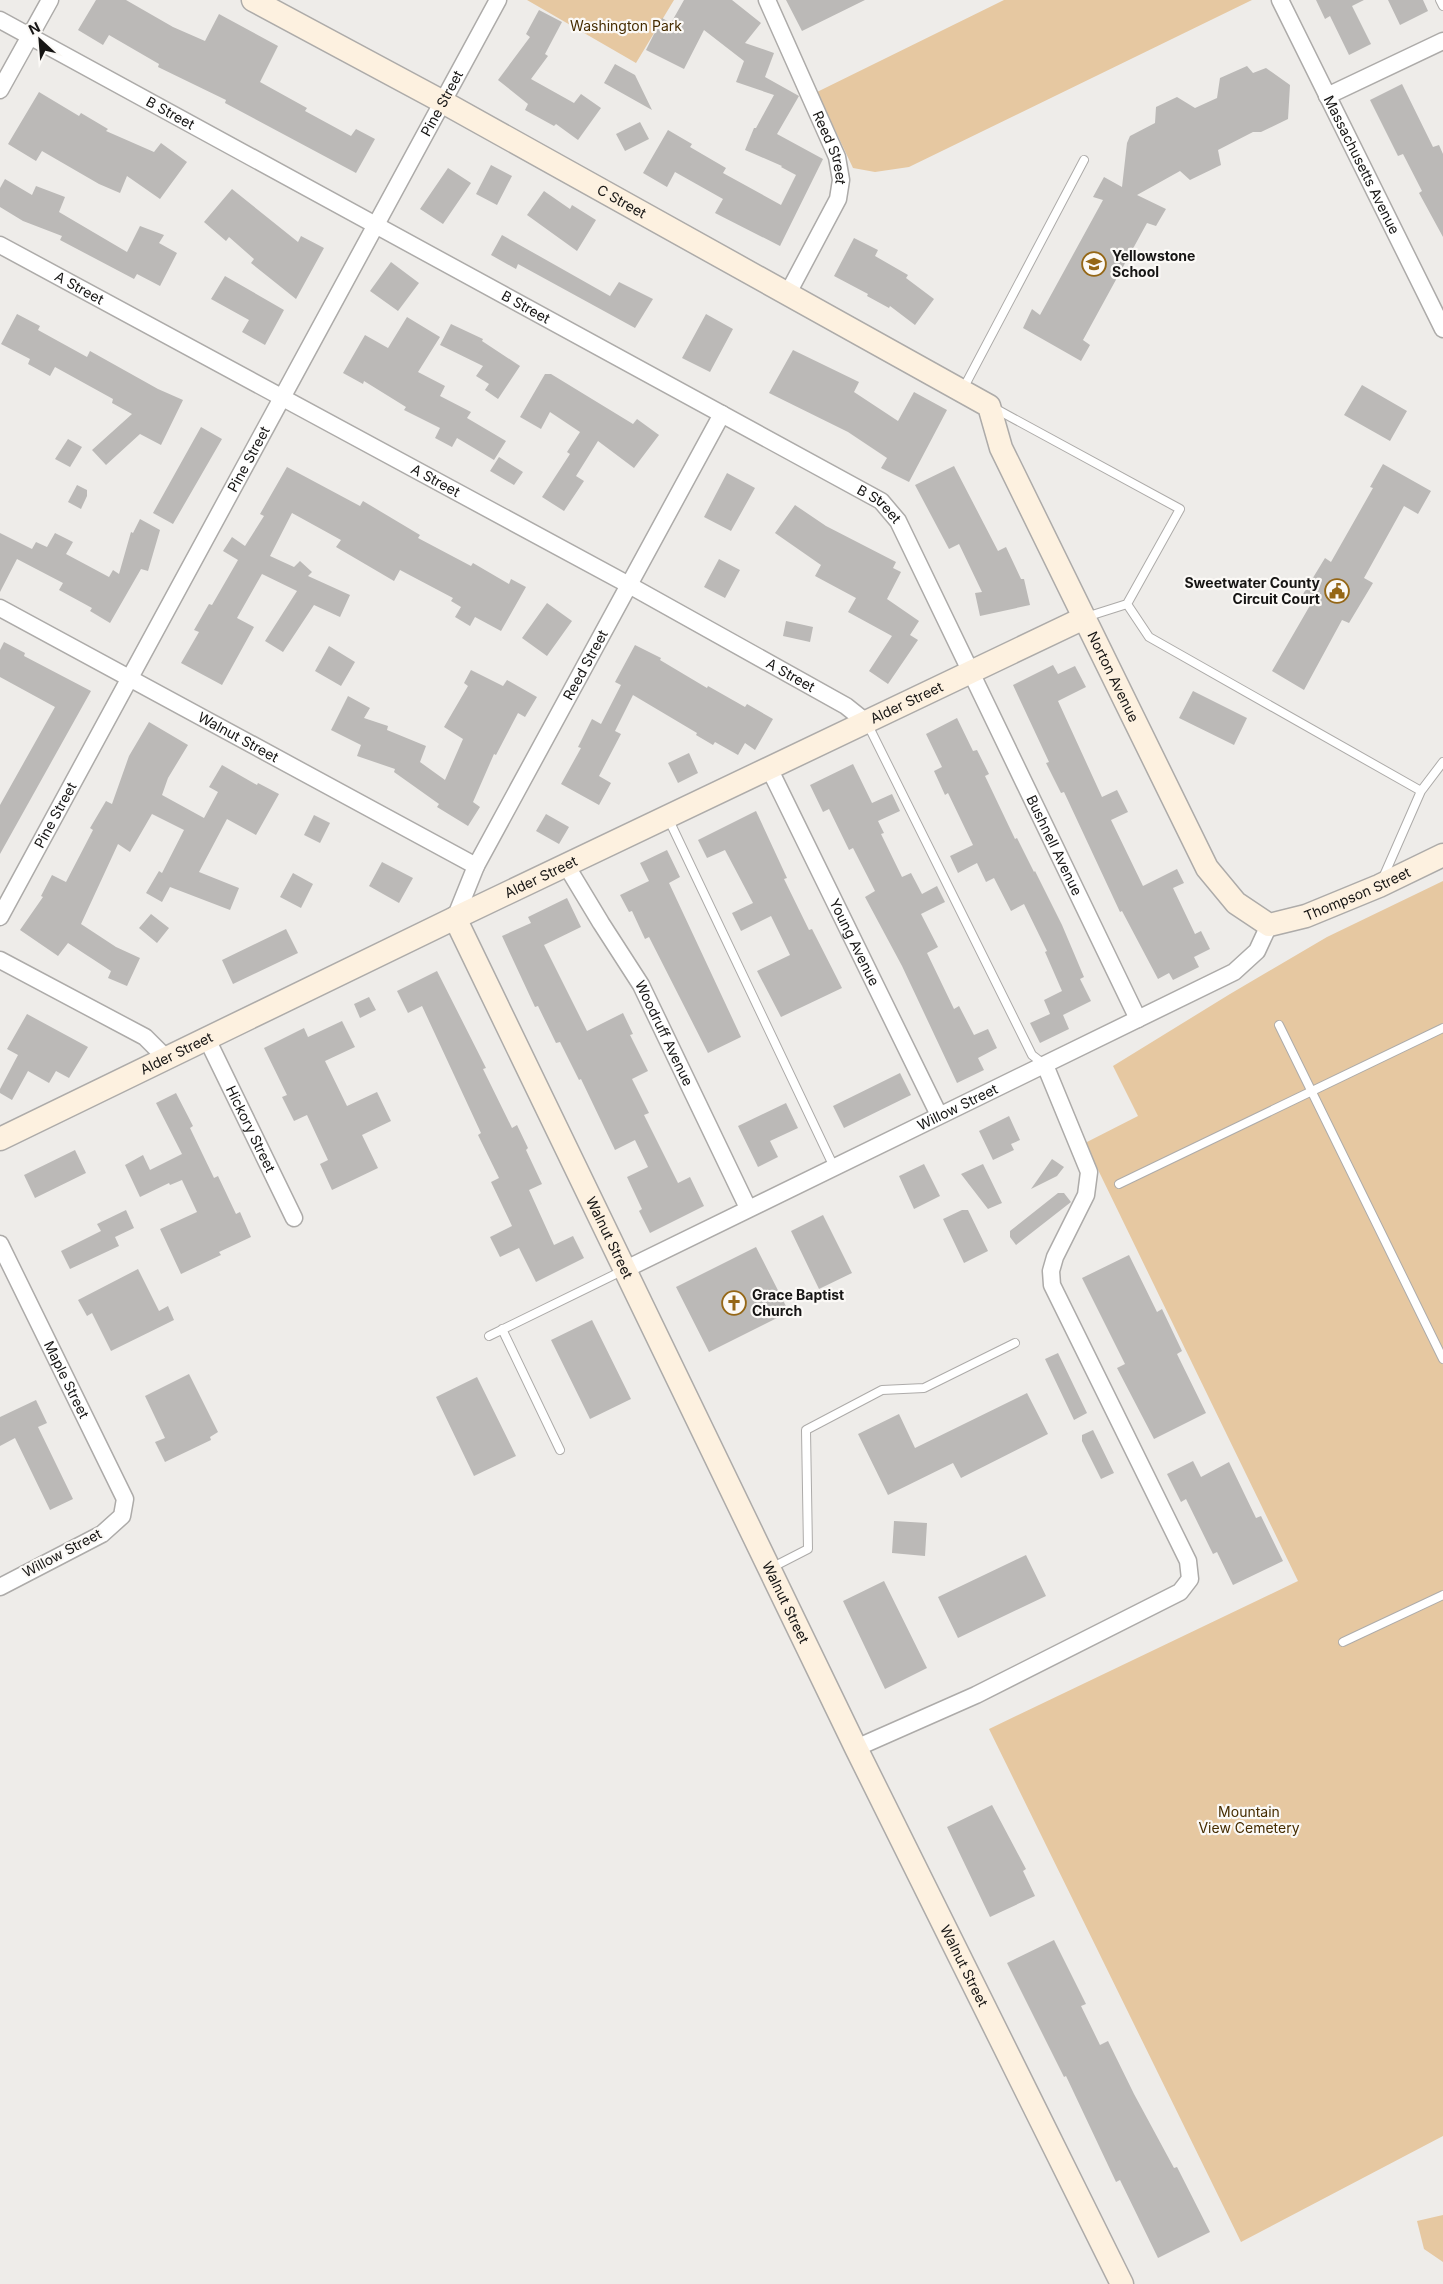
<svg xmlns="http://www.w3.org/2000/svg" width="1443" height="2284" font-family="Inter,sans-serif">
<rect width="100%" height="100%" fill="#eeece9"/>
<path fill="#e6c8a1" d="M527,0h147l-38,63z
M1004,0h248l-343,167 -34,5 -22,-4 -36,-76z
M1443,881v1255l-202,106 -252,-513 309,-148 -213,-438 53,-27 -25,-50 117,-72 97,-57z
M1443,2215v47l-19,-13 -7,-28z"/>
<path fill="#bbb9b7" d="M96,0h30l47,27 32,14 14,-27 59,32 -18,36 47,26 -2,3 46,25 5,-7 19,10 -19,34 -131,-70 1,-3 -68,-33 1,-3 -50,-29 -6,10 -25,-15z
M684,0h48l29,23 -16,20 29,10 -9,24 34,19 -22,38 46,25 -43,87 -65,-33 8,-14 -48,-27 -8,15 -24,-14 25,-43 24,14 -2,3 36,21 -3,5 58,32 15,-30 -15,-8 1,-1 -37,-16 9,-22h2l18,-33 -38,-13 8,-21 -40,-31 -20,39 -38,-19 16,-32 9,5z
M786,0h79l-63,31z
M1316,0h48l-12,6 19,38 -22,11 -19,-39 -5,3z
M1388,0h35l5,11 -28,14z
M539,10l23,12 -17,32 3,2 -17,23 43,24 7,-9 20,14 -23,32 -22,-16 -2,2 -29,-16 3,-6 -30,-24 32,-43 -4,-3z
M615,64l20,11 17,35 -48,-27z
M1247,66l6,7 13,-5 24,17 -2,34 -27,13h-8l-35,18 3,15 -31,15 -10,-9 -43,24 29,14 -10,17 -9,-3 -64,117 7,5 -9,16 -58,-33 9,-19 8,6 63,-115 -10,-3 11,-20 18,10 5,-44 3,-7 25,-13 1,-16 21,-10 18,11 22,-10 3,-20z
M1402,84l31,63 6,-2 4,9v83l-24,-44 3,-2 -19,-37 -5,2 -28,-56z
M39,92l40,24 2,-3 27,16 -2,2 48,21 7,-9 26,19 -27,37 -33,-23 -7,17 -21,-9 -57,-33 -6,10 -28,-17z
M640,122l9,17 -24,12 -9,-17z
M491,165l21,11 -15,29 -21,-11z
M448,168l23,15 -28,41 -23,-15z
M5,179l27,16 4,-9 29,11 -6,15 68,40 13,-26 24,9 -5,8 18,10 -17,33 -23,-12 -3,5 -74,-39 2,-4 -39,-15 -23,-14v-19z
M232,189l66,53 3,-6 23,12 -28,51 -45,-36 3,-4 -25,-22 -3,4 -22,-19z
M544,191l26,18 2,-4 24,15 -19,31 -50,-36z
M502,235l108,61 9,-14 34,17 -18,29 -117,-64 -2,5 -25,-14z
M854,238l24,12 -3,6 33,19 -2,3 28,21 -19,26 -25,-19 -1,2 -22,-12 1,-2 -34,-18z
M391,262l28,21 -21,28 -28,-20z
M225,276l59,34 -19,35 -23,-13 7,-12 -38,-21z
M17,314l23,12 -2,4 49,27 3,-6 68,38 25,11 -22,45 -21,-11 -34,31 -14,-15 40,-36 -20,-11 1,-4 -58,-32 -5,9 -22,-12 2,-5 -29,-15z
M706,314l27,15 -23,43 -28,-14z
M407,317l33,20 -22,35 27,14 -5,10 31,16 -4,6 39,23 -12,19 -37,-22 -5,9 -17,-9 5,-10 -36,-18 2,-3 -42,-26 -1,3 -20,-11 22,-38 23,13z
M451,324l32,15 -1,2 38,25 -22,33 -13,-9 4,-6 -13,-8 7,-10 -43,-21z
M793,350l66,32 -5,10 44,29 16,-29 33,18 -38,72 -28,-14 6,-10 -39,-26 -79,-39z
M545,374h6l82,50 4,-5 22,16 -25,33 -36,-27 -22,35 8,5 -20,30 -22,-14 28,-43 -3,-2 13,-20 -30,-20 -9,17 -21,-12z
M1362,385l45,26 -17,30 -46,-26z
M201,427l21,12 -49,85 -20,-11z
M68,439l14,8 -12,20 -15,-8z
M499,457l24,15 -9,13 -24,-14z
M1383,464l48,27 -13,23 -14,-8 -40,72 9,5 -24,40 -7,-3 -38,70 -32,-19 40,-69 -12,-3 25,-41 6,4 42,-74 -3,-1z
M954,466l44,85 8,-4 15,32h3l6,26 -50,11 -5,-23 7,-1 -23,-48 -10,5 -34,-64z
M287,467l73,39 3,-5 57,34 -2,3 53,28 2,-3 36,21 2,-5 15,8 -25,44 -26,-14 -5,9 -15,-9 6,-10 -10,-6 2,-3 -53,-28 -6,11 -58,-34 5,-7 -49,-27 -22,43 24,11 6,-6 12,11 -4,4 42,19 -10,22 -26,-12 -31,47 -18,-11 32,-50 -35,-17 -25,44 17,9 -32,58 -41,-22 18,-31 -5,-2 15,-26 3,1 26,-45 -15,-9 9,-14 13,9 19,-30 -4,-2z
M727,473l28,15 -24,43 -27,-14z
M77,485l10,5v6l-6,13 -13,-7z
M795,505l31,21 70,36 -3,6 8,4 -14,27 32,22 -9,14 8,5 -30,44 -19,-13 23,-35 -44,-24 8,-14 -41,-22 6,-11 -46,-32z
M140,519l20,11 -12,41 -7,-2 -31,54 -20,-12 2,-3 -33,-18 4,-7 -46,-24 -17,33v-59l32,16 4,-7 11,5 8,-14 18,9 -7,12 43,23 4,-7 6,4 12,-42 2,1z
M719,559l21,11 -15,28 -21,-11z
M547,603l25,18 -25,35 -25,-18z
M786,621l27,6 -3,15 -27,-6z
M4,642l21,11 -1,3 67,35 -91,163v-49l55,-98 -55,-30v-27z
M635,645l26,13 -1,2 47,28 1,-2 37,21 2,-3 26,15 -18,31 -10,-7 -7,12 -23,-13 -2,3 -17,-10 1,-2 -64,-38 -18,36 6,3 -22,42 12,7 -12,22 -38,-21 20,-36 -3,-1 14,-28 9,5 20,-39 -6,-3z
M329,646l26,16 -14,24 -26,-15z
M1053,665l5,9 17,-8 11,21 -28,14 44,96 15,-7 11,22 -17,8 32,66 34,-17 7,14 -11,5 22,46 6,-3 9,18 -16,8 5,10 -26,13 -4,-7 -11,6 -36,-68 -2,1 -56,-120 -3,1 -15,-30 3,-1 -36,-77z
M471,670l32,16 4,-6 30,17 -12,20 -7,-4 -22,42 -2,-1 -21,48 7,5 -12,19 -31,-19 2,-3 -45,-32 1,-3 -38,-13 4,-11 -30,-15 17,-34 22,12 -6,10 24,8 -1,4 39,16 -6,16 25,18 18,-41 -19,-12 24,-41 -4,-3z
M1193,691l54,27 -13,27 -55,-27z
M957,718l16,33 4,-1 12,24 -4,2 30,63 2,-1 17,34 1,-1 27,54 22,52 -4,2 11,22 -28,14 6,14 -29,14 -10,-20 20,-9 -6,-14 18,-9 -17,-39 2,-1 -23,-47 -13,7 -17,-33 -8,4 -9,-19 -19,10 -8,-17 23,-11 -25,-52 -3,2 -11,-24 8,-4 -16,-33z
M149,722l39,23 -20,33 -6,17 42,23 14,-26 -9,-5 13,-22 35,20 1,-2 21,11 -23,41 -29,-16 -28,53 40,16 -9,22 -60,-23 -8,15 -16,-9 13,-22 3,2 22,-43 -32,-16 -22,38 -12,-8 -37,80 35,23 24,11 -13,28 -19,-8 3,-7 -43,-28 -10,13 -38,-26 23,-33 -2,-1 11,-21 14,7 27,-52 -3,-2 16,-27 6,3 17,-48z
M689,753l9,20 -20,10 -10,-20z
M853,764l19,39 20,-9 8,17 -22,10 6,12 -3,1 21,43 9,-4 11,21 15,-8 8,16 -24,12 17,33 -11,6 27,56 5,-3 15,29 14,-6 9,19 -19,10 6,12 -27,13 -55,-117 -37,-69 10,-6 -22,-43 -4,2 -20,-41 -6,3 -13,-27z
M756,811l31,67 -3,1 25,51 3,-1 30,59 -61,29 -24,-46 33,-16 -19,-39 -30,15 -9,-18 21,-10 -28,-53 -18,8 -9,-18z
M546,814l23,13 -10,17 -23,-13z
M314,815l16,8 -10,20 -16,-8z
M667,850l13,27 -11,6 72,154 -33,16 -59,-116 -4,2 -13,-28 -3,1 -9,-17 29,-14 -9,-18z
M382,862l31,16 -14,25 -30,-17z
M293,873l20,11 -12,24 -21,-11z
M567,898l14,29 -37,18 43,86 36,-18 10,21 -3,1 18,36 -16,8 17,34 -5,2 34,68 12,-6 14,29 -54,27 -11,-22 3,-2 -15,-32 21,-10 -13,-27 -20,10 -34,-71 -2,1 -19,-38 -4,1 -18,-37 -3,1 -33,-71 29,-13 -3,-6z
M151,914l18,14 -12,15 -18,-15z
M286,929l12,24 -65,31 -11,-24z
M437,971l49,97 -3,1 29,59 5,-3 11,23 -2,2 16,34 -13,6 25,55 19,-9 11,22 -48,24 -17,-34 -19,9 -10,-20 22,-11 -21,-44 8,-4 -21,-43 3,-2 -59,-127 -14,7 -11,-22z
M369,997l7,13 -16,8 -6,-14z
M27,1014l61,33 -19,31 -13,-7 -7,12 -21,-12 -16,29 -12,-7v-4l18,-34 -11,-6z
M342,1021l13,26 -30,14 22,45 30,-14 14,29 -29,14 16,33 -46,22 -12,-26 8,-4 -21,-45 -13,6 -12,-24 5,-2 -23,-47 40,-20 4,9z
M900,1073l11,22 -67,33 -11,-22z
M176,1093l17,33 -3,2 24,50 4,-2 18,38 4,-2 11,25 -32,15 2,3 -40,19 -21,-45 37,-17 -15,-32 -12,5 -1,-2 -29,14 -15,-32 18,-10 7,15 32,-16 -26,-51z
M786,1103l12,25 -28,13 8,16 -20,10 -20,-41z
M1009,1116l11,24 -9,4 3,6 -21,10 -14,-29z
M75,1150l11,23 -51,25 -11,-23z
M1052,1159l12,8 -7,9 -26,13z
M924,1164l16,32 -26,13 -15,-33z
M983,1164l19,39 -14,6 -27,-35z
M1058,1193h6l7,9 -55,43 -6,-8v-6z
M126,1210l8,18 -19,9 4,9 -49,23 -9,-18 40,-20 -4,-7z
M962,1210h6l20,41 -24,12 -21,-44z
M823,1215l29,58 -33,16 -28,-58z
M756,1247l33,65 -80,40 -33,-65z
M1129,1255l28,57 5,-3 20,42 -5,3 29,59 -52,26 -37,-71 8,-4 -43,-86z
M138,1269l21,42 9,-5 6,14 -63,31 -19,-38 -5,3 -9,-16z
M592,1320l39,79 -41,20 -39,-79z
M1058,1353l29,60 -13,7 -29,-61z
M189,1374l29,58 -8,5 1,3 -46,22 -10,-20 10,-4 -20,-42z
M477,1377l39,79 -42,20 -38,-79z
M1027,1393l21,41 -87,44 -8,-15 -65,32 -30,-61 41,-20 16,34z
M36,1400l11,23 -9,4 35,72 -23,11 -35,-72 -15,8v-29z
M1093,1430l21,43 -13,6 -19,-38v-6z
M1193,1461l8,16 28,-15 27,56 5,-2 22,45 -50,24 -16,-33 -4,2 -27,-55 -5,3 -14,-28z
M894,1521l33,2 -2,33 -33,-3z
M1026,1555l20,41 -88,42 -20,-41z
M884,1581l43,87 -42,21 -42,-88z
M992,1805l34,64 -3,2 12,25 -45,21 -43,-90z
M1054,1940l32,64 -5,2 19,39 8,-4 26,53 40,74 3,-1 33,65 -52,26 -38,-78 -4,2 -50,-106 -2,1 -57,-114z"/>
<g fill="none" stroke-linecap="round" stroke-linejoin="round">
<g stroke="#adaba9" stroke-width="10">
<path id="lane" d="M1440,0l3,6
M963,389l121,-229
M996,409l184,100 -53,95
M1086,617l41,-13 22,33 272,154
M867,723l165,332 13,10
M668,818l166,349
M1382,880l39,-89 22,-29
M1279,1025l164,334
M1119,1184l324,-156
M502,1329l58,121
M489,1336l133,-65
M771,1568l37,-19 -2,-119 76,-40 42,-2 91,-45
M1343,1642l100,-47"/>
</g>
<g stroke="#adaba9" stroke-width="19">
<g id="street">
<path id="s1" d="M767,0l70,157 4,23 -3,19 -51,96"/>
<path id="s2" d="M1280,0l163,329"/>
<path id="s3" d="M0,20l881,481 17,20 240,498"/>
<path d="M0,90l50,-90"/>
<path d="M1327,96l116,-55"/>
<path id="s4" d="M0,245l629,340 217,121 20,16"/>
<path id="s5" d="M0,608l476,258"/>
<path id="s6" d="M769,768l170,347"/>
<path id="s7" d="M566,865l35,58 40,62 107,223"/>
<path id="s8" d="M0,917l498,-917"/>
<path id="s9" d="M455,918l21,-52 246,-452"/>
<path d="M0,960l145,77 22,22"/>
<path id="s10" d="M207,1039l87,179"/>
<path id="s11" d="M0,1244l125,255 -3,17 -20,18 -102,53"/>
<path id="s12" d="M626,1269l608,-297 23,-21 12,-26"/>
<path d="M856,1748l120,-53 204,-103 10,-13 -2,-18 -136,-276 -1,-14 4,-14 31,-62 3,-23 -44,-107"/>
</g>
</g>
<g stroke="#adaba9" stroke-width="25">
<g id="secondary">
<path id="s13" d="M253,0l190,102 546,304 12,42 206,420 29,35 33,22 37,-9 73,-30 64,-31"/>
<path id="s14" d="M455,918l401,830 266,536"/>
<path id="s15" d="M0,1139l455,-221 629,-300"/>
</g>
</g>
<use href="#lane" stroke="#fff" stroke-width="8"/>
<use href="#street" stroke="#fff" stroke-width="16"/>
<use href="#secondary" stroke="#fdf1e0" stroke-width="22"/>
</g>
<defs>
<g id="school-ring" transform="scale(1.25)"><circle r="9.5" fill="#fbf9f6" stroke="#956716" stroke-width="1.5"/><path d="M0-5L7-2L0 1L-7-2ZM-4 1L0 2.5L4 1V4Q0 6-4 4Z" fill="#956716"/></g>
<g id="civic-ring" transform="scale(1.25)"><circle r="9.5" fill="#fbf9f6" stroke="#956716" stroke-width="1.5"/><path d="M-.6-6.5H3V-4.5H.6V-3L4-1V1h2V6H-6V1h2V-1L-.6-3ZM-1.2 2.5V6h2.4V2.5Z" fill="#956716"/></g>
<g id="church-ring" transform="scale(1.25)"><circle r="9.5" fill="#fbf9f6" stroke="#956716" stroke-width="1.5"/><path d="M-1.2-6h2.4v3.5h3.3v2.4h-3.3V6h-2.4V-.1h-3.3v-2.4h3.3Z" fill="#956716"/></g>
</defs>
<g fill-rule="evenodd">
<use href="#school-ring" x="1094" y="264"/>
<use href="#civic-ring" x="1337" y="591"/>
<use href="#church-ring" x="734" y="1303"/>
</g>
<g text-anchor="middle" stroke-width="4.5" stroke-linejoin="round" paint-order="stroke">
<g font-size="14" fill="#452c00" stroke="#fbf9f6">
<text x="626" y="31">Washington Park</text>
<text x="1249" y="1817">Mountain<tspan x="1249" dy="16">View Cemetery</tspan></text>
</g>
<g font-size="14" fill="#161514" stroke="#fbf9f6">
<text dy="5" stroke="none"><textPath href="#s8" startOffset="926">Pine Street</textPath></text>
<text dy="5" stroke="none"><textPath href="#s3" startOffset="194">B Street</textPath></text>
<text dy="5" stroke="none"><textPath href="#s1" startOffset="161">Reed Street</textPath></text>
<text dy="5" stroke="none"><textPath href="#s2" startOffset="184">Massachusetts Avenue</textPath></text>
<text dy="5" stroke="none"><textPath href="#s13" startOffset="420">C Street</textPath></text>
<text dy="5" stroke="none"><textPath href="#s4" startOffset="90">A Street</textPath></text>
<text dy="5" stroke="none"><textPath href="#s3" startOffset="599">B Street</textPath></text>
<text dy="5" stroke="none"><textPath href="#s8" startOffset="521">Pine Street</textPath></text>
<text dy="5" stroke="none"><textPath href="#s4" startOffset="495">A Street</textPath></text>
<text dy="5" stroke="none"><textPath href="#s3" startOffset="1004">B Street</textPath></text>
<text dy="5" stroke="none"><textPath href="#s9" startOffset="285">Reed Street</textPath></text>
<text dy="5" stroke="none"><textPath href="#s4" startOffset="900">A Street</textPath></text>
<text dy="5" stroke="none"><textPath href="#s13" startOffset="1139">Norton Avenue</textPath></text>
<text dy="5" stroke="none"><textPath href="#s15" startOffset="1006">Alder Street</textPath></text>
<text dy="5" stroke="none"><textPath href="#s5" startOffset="271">Walnut Street</textPath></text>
<text dy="5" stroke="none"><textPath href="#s8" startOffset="116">Pine Street</textPath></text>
<text dy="5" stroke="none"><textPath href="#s3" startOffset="1390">Bushnell Avenue</textPath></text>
<text dy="5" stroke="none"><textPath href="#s15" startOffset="601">Alder Street</textPath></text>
<text dy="5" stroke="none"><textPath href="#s13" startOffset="1531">Thompson Street</textPath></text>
<text dy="5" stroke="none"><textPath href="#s6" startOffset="194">Young Avenue</textPath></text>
<text dy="5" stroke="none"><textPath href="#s7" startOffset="195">Woodruff Avenue</textPath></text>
<text dy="5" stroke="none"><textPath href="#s15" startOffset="196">Alder Street</textPath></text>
<text dy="5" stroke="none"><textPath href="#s12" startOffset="369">Willow Street</textPath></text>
<text dy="5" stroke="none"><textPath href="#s10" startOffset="100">Hickory Street</textPath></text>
<text dy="5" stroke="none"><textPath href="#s14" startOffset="355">Walnut Street</textPath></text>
<text dy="5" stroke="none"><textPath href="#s11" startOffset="151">Maple Street</textPath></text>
<text transform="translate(62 1553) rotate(-28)" y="5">Willow Street</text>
<text dy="5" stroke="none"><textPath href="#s14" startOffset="760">Walnut Street</textPath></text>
<text dy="5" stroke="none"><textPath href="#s14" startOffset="1165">Walnut Street</textPath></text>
</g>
<g font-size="14" font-weight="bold" fill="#161514" stroke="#fbf9f6" text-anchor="start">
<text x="1112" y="261">Yellowstone<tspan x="1112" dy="16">School</tspan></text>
<text x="1320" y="588" text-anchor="end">Sweetwater County<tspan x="1320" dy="16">Circuit Court</tspan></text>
<text x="752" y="1300">Grace Baptist<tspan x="752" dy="16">Church</tspan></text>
</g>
</g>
<g transform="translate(40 40) rotate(334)" stroke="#fbf9f6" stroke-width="4" paint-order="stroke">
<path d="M0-4L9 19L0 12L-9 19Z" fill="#161514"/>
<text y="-8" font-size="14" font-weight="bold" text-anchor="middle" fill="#161514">N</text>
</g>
</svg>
